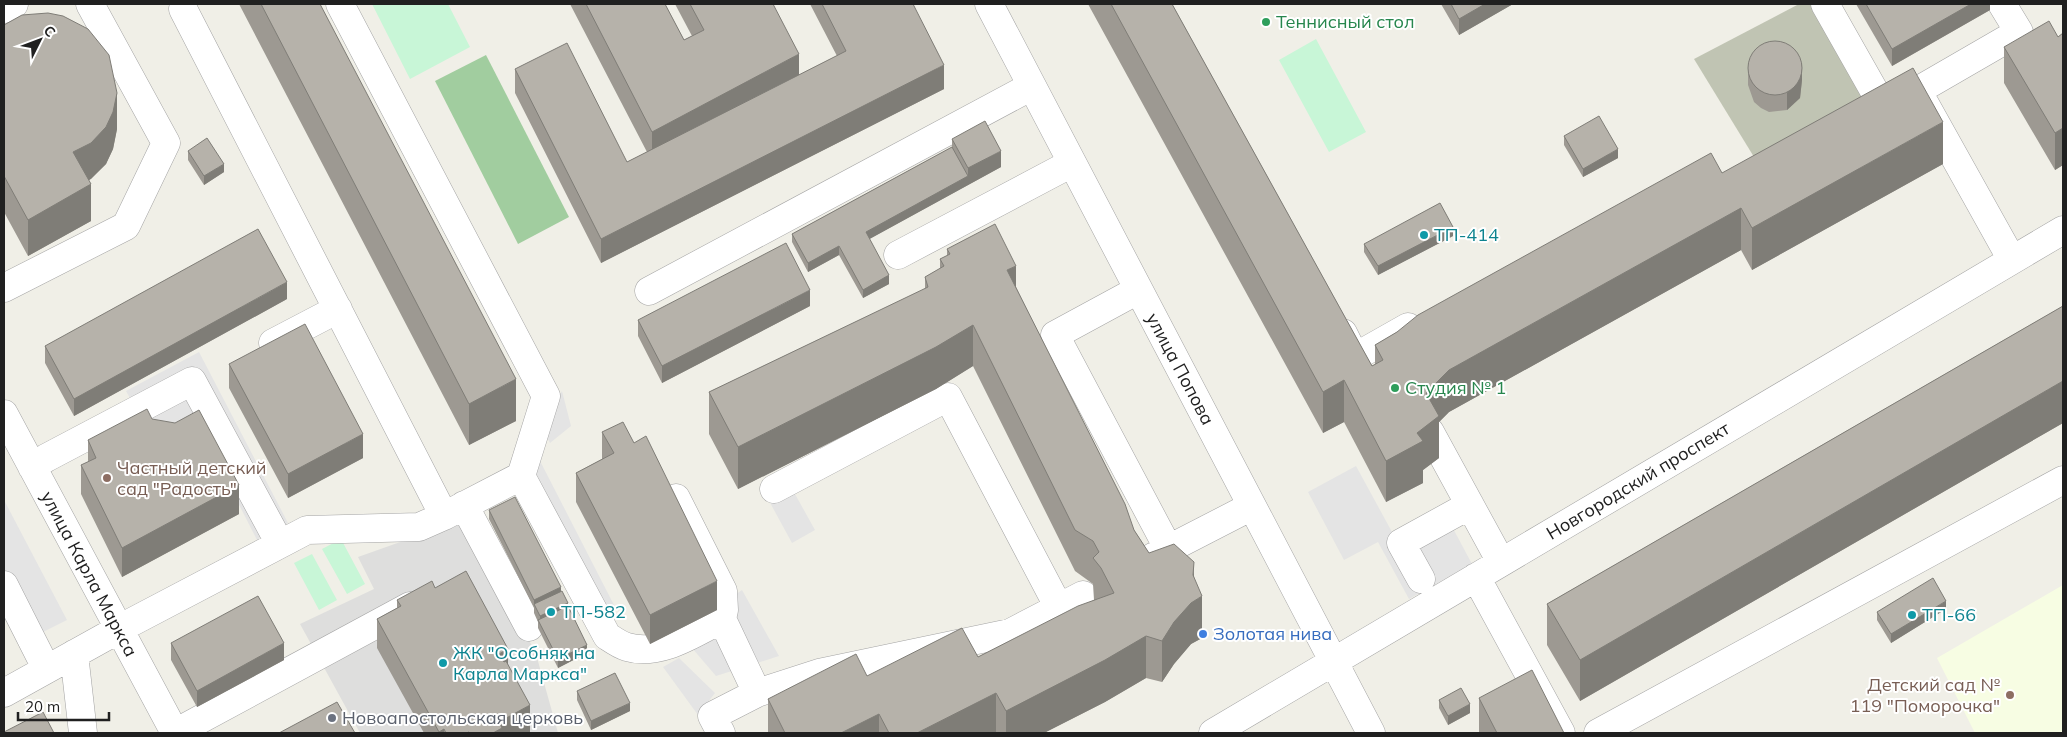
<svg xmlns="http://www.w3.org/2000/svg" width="2067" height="737" font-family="Mulish,sans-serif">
<rect width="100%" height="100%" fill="#f0efe7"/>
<path fill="#dededd" d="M468,518l68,136 22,79h-198l-60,-109 74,-35 -16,-32z"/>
<path fill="#f7fde3" d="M2063,585v148h-88l-38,-75z"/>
<path fill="#c0c4b3" d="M1799,4h36l63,104 -133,67 -71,-116z"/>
<path fill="#a1cd9f" d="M486,55l83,162 -51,27 -83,-163z"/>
<path fill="#c8f6d7" d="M372,4h76l22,43 -60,32z
M1316,39l50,93 -37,20 -50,-92z
M341,539l24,45 -18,10 -25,-45z
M312,554l25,46 -18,10 -25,-47z"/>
<path fill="#e4e4e4" d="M199,352l89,171 -31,17 -54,-106 -48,9 -29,-52z
M562,391l9,35 -21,17 -9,-17z
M538,457l77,150 -26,12 -76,-147z
M1356,466l36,66 49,-26 31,58 -63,35 -31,-57 -34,18 -36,-68z
M785,476l30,54 -23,13 -30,-55z
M4,500l63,120 -48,24 -15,-31z
M742,590l37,66 -63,20 -36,-42z
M679,658l36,35 -17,22 -35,-48z"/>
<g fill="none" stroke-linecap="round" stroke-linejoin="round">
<g stroke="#a4a4a4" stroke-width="29">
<path id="minor" d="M989,4l382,729
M1825,4l60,106
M4,9l10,-5
M183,9l261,507
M1917,91l102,-59 -17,-28
M1925,104l87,156
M898,255l174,-92
M4,288l122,-62 40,-83 -76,-139
M1138,290l-83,45 114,215
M649,291l383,-205
M1343,333l12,24 53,-30
M273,343l65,-34
M4,414l171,319
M1430,432l71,130
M32,467l14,-9 146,-77 88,163
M521,476l86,160c6,4 13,9 20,11 33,10 67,-14 95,-28l35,74
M774,489l174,-92 110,209
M676,498l47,93 1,19 -2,9
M464,505l65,122
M1153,557l99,-51
M1476,577l85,156
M1421,579l-20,-36 69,-38
M4,585l42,83
M74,654l9,79
M4,693l128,-71 175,-92 112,-3 25,-11 77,-40 25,-80 -206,-392
M175,733l235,-127
M721,733l-9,-17 45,-23 62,-20 191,-40 73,-38
M1213,733l850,-503
M1598,733l465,-253"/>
</g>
<use href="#minor" stroke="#fff" stroke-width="28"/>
</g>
<path fill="#9d9992" d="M239,4h81l196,417 -47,24z
M570,4h95l19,36 8,-4 -17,-32h98l26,71 38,-19 -27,-52h103l31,85 -343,174 -86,-170v-24l112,93 20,-10z
M1088,4h84l200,362 3,-1v-20l22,-13 325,-159 221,-9 -191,106 -11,-20 -292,162 -10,10v36l-16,12v13l-37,19 -42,-80 -21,11z
M1441,4h72l-54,31z
M1856,4h134v6l-98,56z
M4,25l113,104 -4,20 -7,15 -17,16 2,41 -63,35 -24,-44z
M2063,33v132l-8,5 -51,-87v-36l54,-10z
M1748,69l54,11 -2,18 -13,12 -18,2 -8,-4 -7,-6 -6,-17z
M1564,136l54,22 -35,19 -19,-32z
M952,139l49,28 -132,72 20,45 -26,14 -24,-43 -31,17 -16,-30v-8l160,-87z
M188,151l36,21 -20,13 -16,-25z
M1453,236l-75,39 -14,-23v-8z
M947,249l69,38 118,243 15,23 45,24 8,61 -11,6 -17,20 -12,18 -16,-4 -41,24 -61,31h-276v-34l99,-23 111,-19 116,-57 -1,-16 -18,-13 -102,-205 -37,23 -198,100 -29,-55v-42l216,-103v-12l15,-8v-10l7,-3z
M287,299l-213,117 -29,-53v-17z
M810,306l-148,77 -24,-47v-16z
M2063,306v117l-483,278 -33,-56v-41z
M229,364l134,94 -75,40 -59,-110z
M152,419l87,95 -117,63 -41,-83v-29l7,-3v-22z
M602,432l115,178 -67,34 -74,-142v-29l26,-14z
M489,510l72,81 26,62 -29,15 -20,-40v-6l-4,-9v-5l-45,-89z
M435,588l73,77 22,68h-106l-47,-85v-29l20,-11v-8z
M1946,609l-55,34 -14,-23v-8z
M171,643l113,17 -87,47 -26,-47z
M577,691l53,20 -39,19 -14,-30z
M1479,698l85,35h-85z
M1439,700l31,13 -22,12 -9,-17z"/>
<path fill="#7f7d77" d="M1485,4h28l-54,31v-16z
M1971,4h19v6l-98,56v-17z
M799,54v29l-147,78v-29z
M1802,63v17l-2,18 -13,12v-17z
M944,65v24l-343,174v-24z
M117,93v36l-4,20 -7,15 -15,15 -18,10v-37z
M1943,122v42l-191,106v-42z
M2063,128v37l-8,5v-37z
M1618,149v9l-35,19v-8z
M1001,151v16l-135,74v-9l102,-56v-8z
M224,164v8l-20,13v-9z
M91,184v37l-63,35v-36z
M1741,208v42l-292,162 -10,10v36l-16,12v13l-37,19v-41l31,-28 9,-40 23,-23z
M1453,227v9l-75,39v-9z
M839,246v9l-31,17v-9z
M1016,266v41l-9,-37z
M889,275v9l-26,14v-8z
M287,282v17l-213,117v-17z
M810,290v16l-148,77v-17z
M973,325v41l-37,23 -198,100v-42z
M516,379v42l-47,24v-41z
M1344,380v42l-21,11v-41z
M2063,381v42l-483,278v-41z
M363,434v24l-75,40v-24z
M239,485v29l-117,63v-29z
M1194,562v39l8,-5v42l-11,6 -17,20 -12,18v-41l31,-66z
M717,581v29l-67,34v-29z
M561,587v9l-27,9v-5z
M1946,601v8l-55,34v-9z
M568,603v8l-28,11v-6z
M1146,636v42l-41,24 -61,31h-38v-22z
M284,643v17l-87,47v-16z
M587,645v8l-29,15v-9z
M508,649v29l-9,-24z
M996,693v40h-79z
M630,703v8l-39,19v-9z
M1470,704v9l-22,12v-9z
M530,705v28h-37l6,-11z
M879,714v19h-38z
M444,729v4h-5v-1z"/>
<path fill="#b6b2aa" stroke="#7f7d77" d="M261,4h59l196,375 -47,25z
M586,4h79l19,36 20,-10 -14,-26h83l26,50 -147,78z
M822,4h91l31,61 -343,174 -86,-170 52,-26 60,119 219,-111z
M1111,4h61l200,362 11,-6 -8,-15 22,-13 21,-17 293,-162 11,20 191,-105 30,54 -191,106 -11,-20 -292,162 -23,23 13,23 -22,17 6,8 -37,20 -42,-81 -21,12z
M1451,4h34l-26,15z
M1866,4h105l-79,45z
M48,13l15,3 25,13 21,26 8,38 -4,19 -7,15 -15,16 -18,9 18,32 -63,36 -24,-44v-151l18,-10z
M2049,21l9,16 5,-4v95l-8,5 -51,-86z
M1748 68a27 27 0 1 1 54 0a27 27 0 1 1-54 0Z
M1599,116l19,33 -35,20 -19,-33z
M985,121l16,30 -33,17 -16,-29z
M207,138l17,26 -20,12 -16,-25z
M952,147l16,29 -102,56 23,43 -26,15 -24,-44 -31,17 -16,-29z
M1440,203l13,24 -75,39 -14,-22z
M995,224l21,42 -9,4 118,234 9,26 15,23 25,-9 20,18 -1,13 9,21 -11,7 -17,19 -12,19 -16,-5 -41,24 -99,51 -10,-18 -79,40h-28l-10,-19 -38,19h-56l-17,-34 88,-45 11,22 95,-48 16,29 100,-51 36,-13 -13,-25 -8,-10 6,-6 -6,-11 -18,-11 -102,-205 -37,22 -198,100 -29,-55 219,-105 -3,-10 19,-11 -4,-7 10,-5 -3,-5z
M258,229l29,53 -213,117 -29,-53z
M786,243l24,47 -148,76 -24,-46z
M2063,306v75l-483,279 -33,-56z
M305,324l58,110 -75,40 -59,-110z
M147,409l5,10 23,4 24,-13 40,75 -117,63 -41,-83 15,-7 -8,-18z
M623,422l11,21 12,-7 71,145 -67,34 -74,-142 38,-20 -12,-21z
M515,497l46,90 -27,13 -45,-90z
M466,571l42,78 -9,5 5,8 2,-1 24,44 -31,17 3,6 -9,5h-23l-1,-1 -3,1h-20l-2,-4 -5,3 -62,-113 24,-13 -4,-6 35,-19 3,7z
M1933,578l13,23 -55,33 -14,-22z
M562,591l6,12 -28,13 -6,-12z
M258,596l26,47 -87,48 -26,-48z
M568,606l19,39 -29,14 -20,-39z
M1532,670l32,63h-67l-18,-35z
M615,673l15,30 -39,18 -14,-30z
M1461,688l9,16 -22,12 -9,-16z
M337,702l18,31h-76z
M43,712l11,21h-50v-1z"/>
<g fill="#2e9e5b" stroke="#fff" stroke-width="2">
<circle cx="1266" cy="22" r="5"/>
<circle cx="1395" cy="388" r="5"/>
</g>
<g fill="#0f9aa8" stroke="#fff" stroke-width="2">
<circle cx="1424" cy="235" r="5"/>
<circle cx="551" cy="612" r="5"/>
<circle cx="1912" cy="615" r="5"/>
<circle cx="443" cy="663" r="5"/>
</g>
<g fill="#8d6e63" stroke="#fff" stroke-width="2">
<circle cx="107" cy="478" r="5"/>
<circle cx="2010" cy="695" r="5"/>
</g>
<circle fill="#3f7fe0" stroke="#fff" stroke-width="2" cx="1203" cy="634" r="5"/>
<circle fill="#6b7280" stroke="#fff" stroke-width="2" cx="332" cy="718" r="5"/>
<g text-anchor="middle" stroke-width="4" stroke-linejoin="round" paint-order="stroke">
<g font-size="18" fill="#27864d" stroke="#fff" text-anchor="start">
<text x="1276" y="28">Теннисный стол</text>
<text x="1405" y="394">Студия № 1</text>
</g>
<g font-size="18" fill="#0d838f" stroke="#fff" text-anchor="start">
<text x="1434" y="241">ТП-414</text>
<text x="561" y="618">ТП-582</text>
<text x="1922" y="621">ТП-66</text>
<text x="453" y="659">ЖК "Особняк на<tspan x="453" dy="21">Карла Маркса"</tspan></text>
</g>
<g font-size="18" fill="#202020" stroke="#fff">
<text transform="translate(1180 369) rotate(62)" y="6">улица Попова</text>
<text transform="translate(1638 481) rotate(-31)" y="6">Новгородский проспект</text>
<text transform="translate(89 574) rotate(62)" y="6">улица Карла Маркса</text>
</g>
<g font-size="18" fill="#785e54" stroke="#fff" text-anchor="start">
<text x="117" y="474">Частный детский<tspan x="117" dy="21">сад "Радость"</tspan></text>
<text x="2000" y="691" text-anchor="end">Детский сад №<tspan x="2000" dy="21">119 "Поморочка"</tspan></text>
</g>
<g font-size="18" fill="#366cbe" stroke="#fff" text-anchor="start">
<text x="1213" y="640">Золотая нива</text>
</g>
<g font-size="18" fill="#5b616d" stroke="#fff" text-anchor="start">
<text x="342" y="724">Новоапостольская церковь</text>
</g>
</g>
<rect width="2067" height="737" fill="none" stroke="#202020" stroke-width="10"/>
<g transform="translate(40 40) rotate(48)" stroke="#ffffff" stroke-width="4" paint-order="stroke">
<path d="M0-4L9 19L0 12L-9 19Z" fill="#202020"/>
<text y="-8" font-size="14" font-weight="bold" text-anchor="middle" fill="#202020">С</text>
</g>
<path d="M18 712v8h91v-8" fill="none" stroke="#202020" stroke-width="2.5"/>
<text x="25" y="712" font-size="15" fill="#202020" stroke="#ffffff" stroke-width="4" paint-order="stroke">20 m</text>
</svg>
